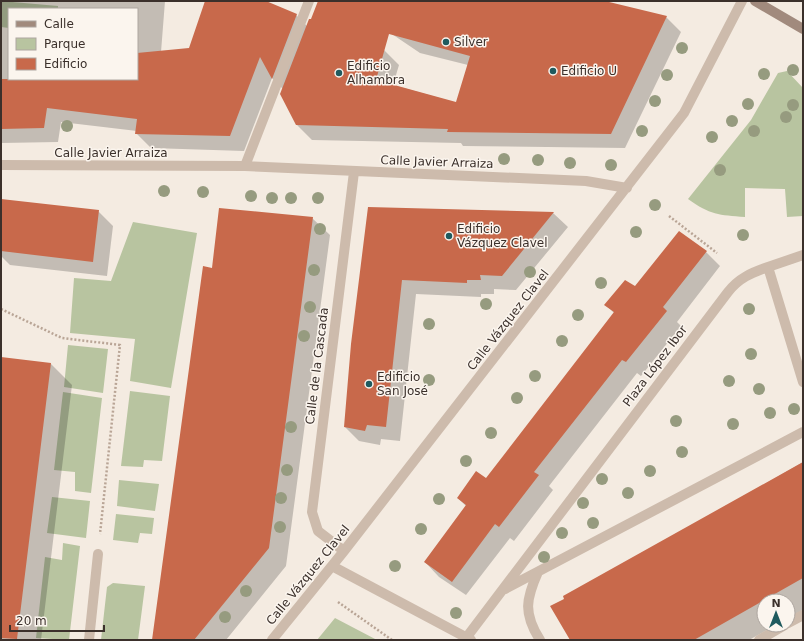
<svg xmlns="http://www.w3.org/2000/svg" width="804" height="641" font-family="'DejaVu Sans',sans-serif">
<rect width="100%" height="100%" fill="#f4ebe1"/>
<path fill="#b8c4a0" d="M1,1l57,5v3h-49v19l-8,-1z
M787,71l16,17v128l-16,1 -2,-28 -40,-1v29c-26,-2 -35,-2 -57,-18l63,-79 27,-47z
M133,222l64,11 -26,155 -41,-7 5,-42 -65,-6 4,-55 37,3z
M68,345l40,4 -5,44 -39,-6z
M130,391l40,5 -8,65 -18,-1 -1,7 -22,-1z
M63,392l39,6 -11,95 -16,-2v-19l-21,-2z
M119,480l40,4 -4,27 -38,-5z
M52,497l38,4 -4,37 -39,-5z
M116,514l38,4 -2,16 -12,-1 -2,10 -25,-3z
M63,543l17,3 -11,94 -33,-2 9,-81 17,3z
M113,583l32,3 -7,54h-37l6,-53z
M335,618l42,22h-60z"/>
<path fill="#0003" fill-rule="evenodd" d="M1,1h164l-4,51 29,-3 16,-48h57l33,14 11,11 77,24 15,15 -6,20 64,18 11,-38 -48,-12 -77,-52h258l65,16 15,15 -56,116 -162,-2 -2,-3 -149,-3 -15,-15 -14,-36 -11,-11 -28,73 -93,-3 -15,-15 1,-2 -76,-9 -3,20 -57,1zM9,9h128v70h-128z
M1,200l97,11 15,15 -6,50 -97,-11 -9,-9z
M369,208l184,5 15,14 -52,63 -22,-1v5h-13v3l-65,-3 -16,147 -19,-2 -1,6 -21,-4 -14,-14z
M312,218l18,17 -44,331 -60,74h-73l60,-371z
M706,252l14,14 -43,56 4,4 -40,50 -4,-3 -88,113 4,4 -39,51 -4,-3 -44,57 -27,-18 -14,-15 41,-56 -8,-8 29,-19 127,-166 -8,-8z
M51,364l21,21 -31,255h-40v-273z
M803,462v148l-15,8v-17h-24v24h12l-27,15h-177l-6,-41z"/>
<path fill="#c8694b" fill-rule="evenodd" d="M205,1h61l31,13 -25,65 -12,-22 -30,79 -95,-2 2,-15 -90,-11 -3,20 -43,1v-50h136v-26l52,-5z
M318,1h287l62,15 -56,118 -164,-2 1,-3 -152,-4 -16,-31 29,-75h2zM389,34l81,22 -14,46 -80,-22z
M1,199l98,11 -6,52 -92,-11z
M368,207l186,5 -52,64 -22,-1 1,5h-14v3l-65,-3 -16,147 -19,-2 -2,6 -21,-4 7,-83z
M219,208l94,9 -44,331 -75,92h-42l51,-374 9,2z
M679,231l28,20 -44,56 4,4 -41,51 -4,-2 -88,112 5,3 -40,52 -4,-3 -43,58 -28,-20 42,-57 -9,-7 19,-27 10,7 128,-166 -10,-7 21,-25 10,6z
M1,357l50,6 -34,276 -16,-1z
M803,462v116l-109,62h-124l-20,-34 14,-7 -1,-3z"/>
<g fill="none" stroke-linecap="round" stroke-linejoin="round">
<path stroke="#b9a596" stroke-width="2.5" stroke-dasharray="2 2" stroke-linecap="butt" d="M669,216l48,37
M1,309l61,29 58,7 -20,189
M338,602l54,38"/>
<path stroke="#cdbbac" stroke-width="10" d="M89,640l9,-86"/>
<path stroke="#cdbbac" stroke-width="10" d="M1,165l244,1 341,15 41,7
M245,166l64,-165
M768,267l35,-12
M344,551l-26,-20 -6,-19 42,-340
M332,566l139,74
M538,572c-12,27 -15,41 2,68
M505,589l298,-157
M788,623l15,-8
M466,638l262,-346c11,-14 23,-19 40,-25l35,115
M272,640l72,-89 340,-438 58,-112
M759,640l26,-15"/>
<path stroke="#a18a7d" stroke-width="10" d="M755,1l48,28"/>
</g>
<g fill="#969b7f">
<circle cx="682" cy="48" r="6"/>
<circle cx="793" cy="70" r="6"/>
<circle cx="764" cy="74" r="6"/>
<circle cx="667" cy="75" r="6"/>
<circle cx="655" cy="101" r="6"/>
<circle cx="748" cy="104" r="6"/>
<circle cx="793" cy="105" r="6"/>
<circle cx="786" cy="117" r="6"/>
<circle cx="732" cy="121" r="6"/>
<circle cx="67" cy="126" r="6"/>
<circle cx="642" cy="131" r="6"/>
<circle cx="754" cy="131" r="6"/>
<circle cx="712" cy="137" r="6"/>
<circle cx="504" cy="159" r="6"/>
<circle cx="538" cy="160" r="6"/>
<circle cx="570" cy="163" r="6"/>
<circle cx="611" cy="165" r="6"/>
<circle cx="720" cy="170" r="6"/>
<circle cx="164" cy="191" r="6"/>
<circle cx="203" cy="192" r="6"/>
<circle cx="251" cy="196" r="6"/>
<circle cx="272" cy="198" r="6"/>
<circle cx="291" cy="198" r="6"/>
<circle cx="318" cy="198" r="6"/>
<circle cx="655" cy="205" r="6"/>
<circle cx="320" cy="229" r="6"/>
<circle cx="636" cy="232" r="6"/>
<circle cx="743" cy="235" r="6"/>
<circle cx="314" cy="270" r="6"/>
<circle cx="530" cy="272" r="6"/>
<circle cx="601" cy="283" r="6"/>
<circle cx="486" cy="304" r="6"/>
<circle cx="310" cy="307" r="6"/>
<circle cx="749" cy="309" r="6"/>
<circle cx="578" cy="315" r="6"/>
<circle cx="429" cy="324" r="6"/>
<circle cx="304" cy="336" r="6"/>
<circle cx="562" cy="341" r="6"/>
<circle cx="751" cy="354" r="6"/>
<circle cx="535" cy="376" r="6"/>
<circle cx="429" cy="380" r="6"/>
<circle cx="729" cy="381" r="6"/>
<circle cx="759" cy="389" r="6"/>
<circle cx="517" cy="398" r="6"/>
<circle cx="794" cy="409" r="6"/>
<circle cx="770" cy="413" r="6"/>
<circle cx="676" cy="421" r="6"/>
<circle cx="733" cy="424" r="6"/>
<circle cx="291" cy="427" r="6"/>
<circle cx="491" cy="433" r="6"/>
<circle cx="682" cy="452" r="6"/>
<circle cx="466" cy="461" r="6"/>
<circle cx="287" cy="470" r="6"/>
<circle cx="650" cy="471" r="6"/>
<circle cx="602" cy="479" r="6"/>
<circle cx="628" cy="493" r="6"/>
<circle cx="281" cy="498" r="6"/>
<circle cx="439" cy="499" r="6"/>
<circle cx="583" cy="503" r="6"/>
<circle cx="593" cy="523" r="6"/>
<circle cx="280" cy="527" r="6"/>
<circle cx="421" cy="529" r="6"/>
<circle cx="562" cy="533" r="6"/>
<circle cx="544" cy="557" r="6"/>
<circle cx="395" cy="566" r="6"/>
<circle cx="246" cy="591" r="6"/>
<circle cx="456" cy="613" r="6"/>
<circle cx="225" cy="617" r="6"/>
</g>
<g fill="#1f5a5e" stroke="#fbf5ee" stroke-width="1.5">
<circle cx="446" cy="42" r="4"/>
<circle cx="553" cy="71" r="4"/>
<circle cx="339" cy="73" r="4"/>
<circle cx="449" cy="236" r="4"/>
<circle cx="369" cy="384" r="4"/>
</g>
<g text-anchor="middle" stroke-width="3" stroke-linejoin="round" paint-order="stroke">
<g font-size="12" fill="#3b302b" stroke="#fbf5ee" text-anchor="start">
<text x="454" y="46">Silver</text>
<text x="347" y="70">Edificio<tspan x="347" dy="14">Alhambra</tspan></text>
<text x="561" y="75">Edificio U</text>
<text x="457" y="233">Edificio<tspan x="457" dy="14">Vázquez Clavel</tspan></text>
<text x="377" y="381">Edificio<tspan x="377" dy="14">San José</tspan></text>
</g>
<g font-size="12" fill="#3b302b" stroke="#fbf5ee">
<text x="111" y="157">Calle Javier Arraiza</text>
<text transform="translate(437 162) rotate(2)" y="4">Calle Javier Arraiza</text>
<text transform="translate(508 320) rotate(-52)" y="4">Calle Vázquez Clavel</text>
<text transform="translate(317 366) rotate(-83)" y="4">Calle de la Cascada</text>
<text transform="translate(655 366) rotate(-53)" y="4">Plaza López Ibor</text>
<text transform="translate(308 575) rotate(-51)" y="4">Calle Vázquez Clavel</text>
</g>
</g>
<rect width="804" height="641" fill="none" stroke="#3b302b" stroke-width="4"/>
<rect x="8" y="8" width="130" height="72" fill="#fbf5ee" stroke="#aea6a0"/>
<rect x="16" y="21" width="20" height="6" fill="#a18a7d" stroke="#aea6a0"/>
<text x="44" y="28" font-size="12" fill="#3b302b">Calle</text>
<rect x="16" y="38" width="20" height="12" fill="#b8c4a0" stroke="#aea6a0"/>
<text x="44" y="48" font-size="12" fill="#3b302b">Parque</text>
<rect x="16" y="58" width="20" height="12" fill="#c8694b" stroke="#aea6a0"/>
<text x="44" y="68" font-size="12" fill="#3b302b">Edificio</text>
<g transform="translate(776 613)"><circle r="19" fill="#fbf5ee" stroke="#aea6a0"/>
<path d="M0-3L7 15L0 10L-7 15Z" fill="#1f5a5e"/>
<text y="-6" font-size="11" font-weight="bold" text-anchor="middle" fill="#3b302b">N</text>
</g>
<path d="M10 625v6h94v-6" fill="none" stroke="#3b302b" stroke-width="2"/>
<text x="16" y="625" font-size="12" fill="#3b302b" stroke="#fbf5ee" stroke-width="3" paint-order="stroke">20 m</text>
</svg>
